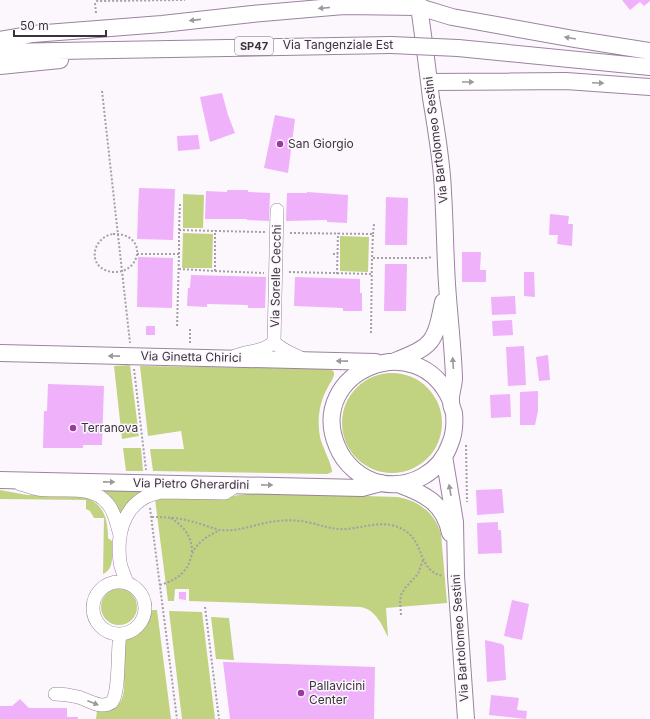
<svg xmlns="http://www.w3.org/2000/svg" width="650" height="719" font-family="Inter,sans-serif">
<rect width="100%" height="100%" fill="#fcf7fd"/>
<path fill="#c1d280" d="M183,194l21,1 -1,33h-20z
M183,233l30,1 -1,34h-30z
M340,236l29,1 -1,35 -28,-1z
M130,365l9,71 -17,3 -8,-73z
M140,366l191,3 3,3v3c-1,5 -5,9 -7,14 -8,14 -10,32 -7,48 2,9 13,30 12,35l-5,2 -174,-3 -3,-22h34l-3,-18 -33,5z
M342 423a50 50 0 1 1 100 0a50 50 0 1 1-100 0Z
M123,448h18l2,23h-17z
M0,490l27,5 51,1c24,4 30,20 30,42l4,3c0,12 3,28 -9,33l1,-56h-10l-4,-7 -4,-2v-9l-86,-1z
M99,491l3,-1 42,2 -22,28z
M259,493l139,4c21,4 37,16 43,37l6,69 -61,5 2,29c-6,-12 -12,-27 -27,-30l-172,-6v-12h-14l-1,12h-6l-13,-102 76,-3z
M101 607a18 18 0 1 1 36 0a18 18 0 1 1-36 0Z
M152,610h5l14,109h-75l1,-8c43,2 20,-45 28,-69 2,-6 9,-7 14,-11 7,-6 11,-13 13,-21z
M169,611l33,1 13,107h-33z
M211,617l18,1 5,42 -18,-1z"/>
<path fill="#efb1f9" d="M622,0h28v1l-6,5 -4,-4 -10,8z
M222,93l6,22 7,18 -25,9 -10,-45z
M275,115l20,4 -7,54 -24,-5z
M198,135l2,14 -22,2 -1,-15z
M139,188l36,1 -2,51 -36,-1z
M227,190h21v2l22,1 -1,28 -22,-1v-1h-42l1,-28 21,1z
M307,192l41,3 -1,28 -20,-1v-2l-41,1 1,-28h20z
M386,197l22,1 -1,47h-22z
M550,214l19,2 -1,8h5l-1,22 -15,-2 1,-9h-9z
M462,252h19l-1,18h6v12h-24z
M138,257l35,1 -1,50 -35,-1z
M385,264h22l-1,47h-22z
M524,272h10l1,25 -11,-1z
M191,275l75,2 -1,31h-17v-3l-41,-1v3l-20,-1 1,-18h2z
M295,277l65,2v14h2v18h-19v-3l-49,-2z
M515,296l1,18 -24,1 -1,-18z
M512,320l1,15 -20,1 -1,-15z
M146,326h9v9h-9z
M524,346l2,39 -18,1 -2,-39z
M548,355l2,25 -11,1 -3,-24z
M48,384l56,2 -2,59h-19v3h-40l1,-37h3z
M538,391v20l-3,14h-15v-33z
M510,394l1,23 -20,1 -1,-23z
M502,489l2,24 -27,2 -1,-25z
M498,522v8h3l1,23 -24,1 -1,-31z
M179,592h7v8l-7,-1z
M512,600l17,4 -7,36 -18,-4z
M485,640l17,4 2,2 2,34 -19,2z
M223,662l152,5 -1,52h-144z
M491,695l28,3 -2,12 10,1 -1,8 -37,-4z
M20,699l9,9h38v9h11v2h-78v-13h12z"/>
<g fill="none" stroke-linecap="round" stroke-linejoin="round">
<g stroke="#9b839f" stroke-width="14">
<path id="minor" d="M274,342l3,-132
M274,342c8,9 20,12 31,18
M235,356c14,-6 27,-3 39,-14
M20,484c6,1 12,4 18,5 23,4 53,-6 70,15 7,8 9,21 12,31
M93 608a26 26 0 1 1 52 0a26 26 0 1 1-52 0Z
M127,583c-2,-7 -6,-14 -7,-21 -4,-32 6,-64 41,-70l64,1 12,-8
M55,694c8,0 15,1 23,3 11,3 23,13 34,5 8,-11 5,-51 8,-68"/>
</g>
<g stroke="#9b839f" stroke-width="18">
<path id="major" d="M418,0c5,33 9,65 13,98 5,31 11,63 12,94 2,31 2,61 4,92 2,31 6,63 7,94 0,8 -4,16 -3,24 0,4 2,8 3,11 1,11 0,22 -4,31 -10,29 -40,45 -70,39 -19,-4 -36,-19 -43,-37 -31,-74 81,-122 114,-45
M0,40l33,-6 129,-10 90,-10 92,-8 75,1 33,10 122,22 76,12
M458,48l192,19
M0,52l391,-7
M0,66l60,-6
M429,82l137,-1 84,6
M0,353l376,9
M395,361c38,-15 40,-18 48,-59
M444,456l11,66 1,54 10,143
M0,480l362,8 19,-5
M398,484c27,10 46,19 52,49"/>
</g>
<path stroke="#a59ea7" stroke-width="2" stroke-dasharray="2 2" stroke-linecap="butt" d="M96,13l-1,-10 2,-2 88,-1
M102,91l28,252
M179,230l1,-28
M290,233l83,1 -1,24h55l5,-1
M113,234c35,-1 29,39 1,38 -5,0 -10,-2 -14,-5 -12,-12 -2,-31 13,-33z
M373,234l1,-10
M137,254h42l-2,74
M179,254v-24l36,1
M333,254h5
M179,269l36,2v-40l50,1
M215,271l49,2
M289,272l83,2
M337,274l1,-41
M371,333l1,-75
M190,343v-15
M134,369l12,101
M466,445l1,57
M150,508l27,211
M152,517c14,0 28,1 42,5 8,2 17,6 26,8 21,2 37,-7 57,-9 10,-1 20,-1 30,1 14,3 25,8 39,7 16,-1 32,-8 49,-3 33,10 19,44 48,50
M171,518c13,9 21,18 21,34
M160,585c9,-3 18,-6 24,-14 5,-5 6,-11 8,-17 4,-11 17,-19 28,-24
M205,607l14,112
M401,615l-1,-13 1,-7 4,-7 13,-14 5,-14"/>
<use href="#minor" stroke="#fff" stroke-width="13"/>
<use href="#major" stroke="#fff" stroke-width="16"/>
<g stroke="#9b839f" stroke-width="18" stroke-linecap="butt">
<path id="major-bridge" d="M391,45l67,3"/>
</g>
<use href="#major-bridge" stroke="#fff" stroke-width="16"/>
</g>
<defs><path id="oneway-solid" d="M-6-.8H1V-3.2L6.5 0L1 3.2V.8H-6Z"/></defs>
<g fill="#9e989e">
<use href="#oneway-solid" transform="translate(324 8) rotate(175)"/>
<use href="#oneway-solid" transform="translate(195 20) rotate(174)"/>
<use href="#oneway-solid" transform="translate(570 38) rotate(-170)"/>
<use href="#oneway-solid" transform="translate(468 82)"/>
<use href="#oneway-solid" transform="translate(598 83) rotate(3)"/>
<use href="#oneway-solid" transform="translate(114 356) rotate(-179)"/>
<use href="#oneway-solid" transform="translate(342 361) rotate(-179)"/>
<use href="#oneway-solid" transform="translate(453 363) rotate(-94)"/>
<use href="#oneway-solid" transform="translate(109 482) rotate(1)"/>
<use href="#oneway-solid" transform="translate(267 485) rotate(1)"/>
<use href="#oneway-solid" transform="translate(450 490) rotate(-100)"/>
<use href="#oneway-solid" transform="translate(93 703) rotate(21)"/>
</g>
<g fill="#9d399e" stroke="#fcf7fd" stroke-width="1.5">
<circle cx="280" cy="144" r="4"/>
<circle cx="73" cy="428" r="4"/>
<circle cx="301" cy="693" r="4"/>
</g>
<g text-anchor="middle" stroke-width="3" stroke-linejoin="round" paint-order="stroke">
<rect fill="#fcf7fd" stroke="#766d77" stroke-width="1" x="235" y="37" width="38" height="18" rx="3"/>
<g font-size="11" font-weight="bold" fill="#3c323e">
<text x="254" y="50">SP47</text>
</g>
<g font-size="12" fill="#3c323e" stroke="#fcf7fd">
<text x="338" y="49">Via Tangenziale Est</text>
<text transform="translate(436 140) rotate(-97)" y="4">Via Bartolomeo Sestini</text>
<text transform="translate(276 276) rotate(-89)" y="4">Via Sorelle Cecchi</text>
<text transform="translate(191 357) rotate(1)" y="4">Via Ginetta Chirici</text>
<text transform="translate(191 484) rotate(1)" y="4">Via Pietro Gherardini</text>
<text transform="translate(460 638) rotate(-94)" y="4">Via Bartolomeo Sestini</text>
</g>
<g font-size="12" fill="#3c323e" stroke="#fcf7fd" text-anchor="start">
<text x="288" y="148">San Giorgio</text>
<text x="81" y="432">Terranova</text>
<text x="309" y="690">Pallavicini<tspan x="309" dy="14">Center</tspan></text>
</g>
</g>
<path d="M14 30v6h92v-6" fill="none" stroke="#3c323e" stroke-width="2"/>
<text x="20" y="30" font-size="12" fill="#3c323e" stroke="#fcf7fd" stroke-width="3" paint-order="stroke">50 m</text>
</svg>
